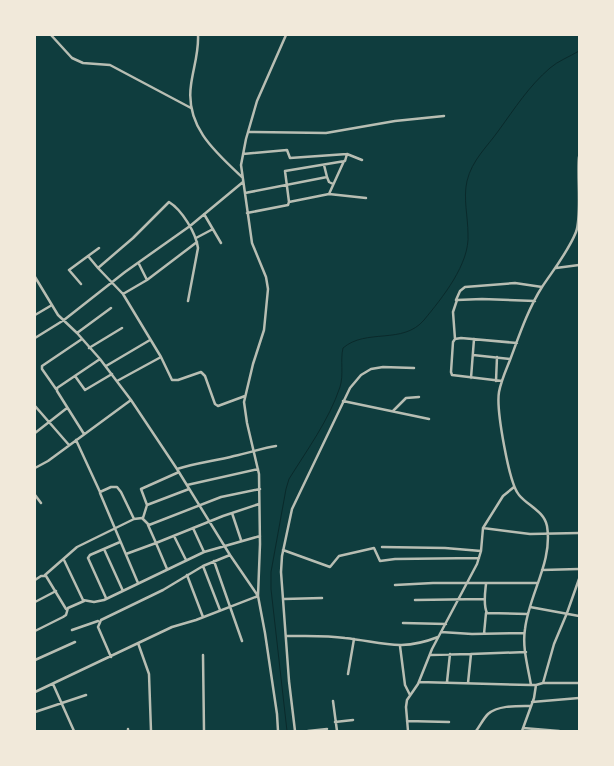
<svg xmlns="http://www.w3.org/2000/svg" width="614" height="766" font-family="Rubik,sans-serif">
<rect width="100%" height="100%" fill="#0f3d3e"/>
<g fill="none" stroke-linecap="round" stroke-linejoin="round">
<path stroke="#0a2a2b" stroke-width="1" d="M287,731l-16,-142v-17l15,-83 3,-10c18,-29 40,-59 51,-92 4,-13 0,-26 3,-39 23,-20 60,-3 81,-28 18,-22 46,-56 44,-86 0,-17 -5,-36 -1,-53 5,-21 20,-34 32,-51 16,-22 30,-44 51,-62 8,-7 19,-11 29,-17"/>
<path stroke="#b8beb3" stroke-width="2.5" d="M51,35l21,23 11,5 27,2 81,43
M198,35c1,17 -5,34 -7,50 -6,41 24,67 51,92
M248,132l78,1 69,-12 49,-5
M243,154l44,-4 3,8 57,-4 15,6
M347,154l-2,7 -60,10 4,31 40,-8 37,4
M327,177l2,5 4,2
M245,193l82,-16 -3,-12
M329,194l15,-33
M247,213l41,-8 1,-3
M204,214l17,29
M196,238l17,-9
M139,264l8,16
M98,268l-10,-12 11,-8
M556,268l23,-3
M35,277l23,38 19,18 23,26 31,41 46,69 53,86 28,41 7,37 12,81 1,17
M81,284l-12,-14 19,-14
M123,294l24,-14 50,-38
M456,300l4,-9 5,-4 50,-4 27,4
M188,301l10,-53c-2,-15 -16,-38 -29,-46l-36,36 -35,30 25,26 38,63 11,23h6l23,-8 4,4 10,28 3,2 27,-10
M35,315l17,-10
M77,333l34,-25
M35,338l29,-18 61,-48 65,-46 53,-44
M455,339l-2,-27 4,-12 25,-1 53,2
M89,348l33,-20
M473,355l37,4
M106,366l44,-26
M75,376l10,14 27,-16
M471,378l3,-39
M117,381l44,-24
M496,381l1,-24
M502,381l-50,-6 -1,-3 2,-30 2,-3 6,-1 56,5
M56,389l-14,-20v-3l40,-27
M343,401l86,18
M35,406l34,39
M393,411l13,-13 13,-1
M35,433l32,-25
M84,434l-27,-43v-3l43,-29
M76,440l24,52 11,-5h6l4,5 13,27
M35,468l13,-7 83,-61
M177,469c19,-6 38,-8 57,-13 15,-3 28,-8 42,-10
M187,485l71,-16
M100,493l38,90
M35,495l6,8
M147,505l42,-16
M232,513l9,27
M143,518l4,-13 -6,-16 38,-17
M148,525l8,18 67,-27 36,-12
M193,528l11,24
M483,528l20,-32 11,-9
M174,536l12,24
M382,547l63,1 36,3
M104,549l19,42
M283,550l47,17 9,-11 35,-8 6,13 15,-2 84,-1
M126,554l30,-11 11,26
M64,560l19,40 11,2 10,-2 100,-48 56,-16
M214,561l28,80
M203,566l17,44
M542,570l37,-1
M45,575l32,-28 57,-28 8,-1 7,7 72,-28 39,-8
M187,575l16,42
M35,580l6,-4h5l20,33
M486,584c-1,9 -3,21 1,29l40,1
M395,585l38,-2h105
M106,598l-18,-40 2,-3 30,-13
M284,599l38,-1
M415,600l69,-1
M35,602l21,-11
M530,607l49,9
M403,623l43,1
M72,630l26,-9
M35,631l28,-14 3,-2 2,-7 16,-7
M441,632l31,2 52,-1
M484,634l2,-21
M286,636c20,0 40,-1 59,2 37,4 55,14 93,-1
M138,643l11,31 2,57
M400,646l5,39 5,10
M471,654l55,-2
M203,655l1,76
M430,655l41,-1 -3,29
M111,657l-13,-30 3,-7 62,-30 40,-24 27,-11
M35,660l40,-18
M348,674l6,-35
M419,682l112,3
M447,682l3,-28
M543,683h36
M53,684l21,47
M536,685h-5c-3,-18 -9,-38 -6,-56 4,-35 28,-67 22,-103 -3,-15 -19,-20 -28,-31 -10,-11 -23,-86 -20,-103 2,-11 7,-22 11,-32 9,-24 18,-51 32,-73 12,-18 26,-35 34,-55 6,-16 1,-56 3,-75
M35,692l137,-65 24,-7 62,-24 2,-52 -1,-70 -12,-51 -3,-21 9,-38 11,-34 4,-41 -2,-12 -14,-34 -11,-78 5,-26 11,-38 29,-66
M333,701l4,30
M532,702l47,-4
M35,712l51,-17
M407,721l42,1
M335,722l18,-2
M523,728l36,3
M128,729v2
M295,731l-6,-50 -8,-109 1,-16 10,-47 58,-121 11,-13 10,-6 12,-2 31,1
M308,731l19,-2
M408,731l-2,-24 1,-7 11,-16 14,-35 45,-85 4,-13 2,-23 47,6 49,-1
M476,731c4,-5 7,-12 12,-17 10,-9 30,-8 43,-8
M522,731l12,-33 2,-13 7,-2 11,-39 13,-31 12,-34"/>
</g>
<rect width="614" height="766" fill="none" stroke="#f1e9da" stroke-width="72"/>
</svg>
